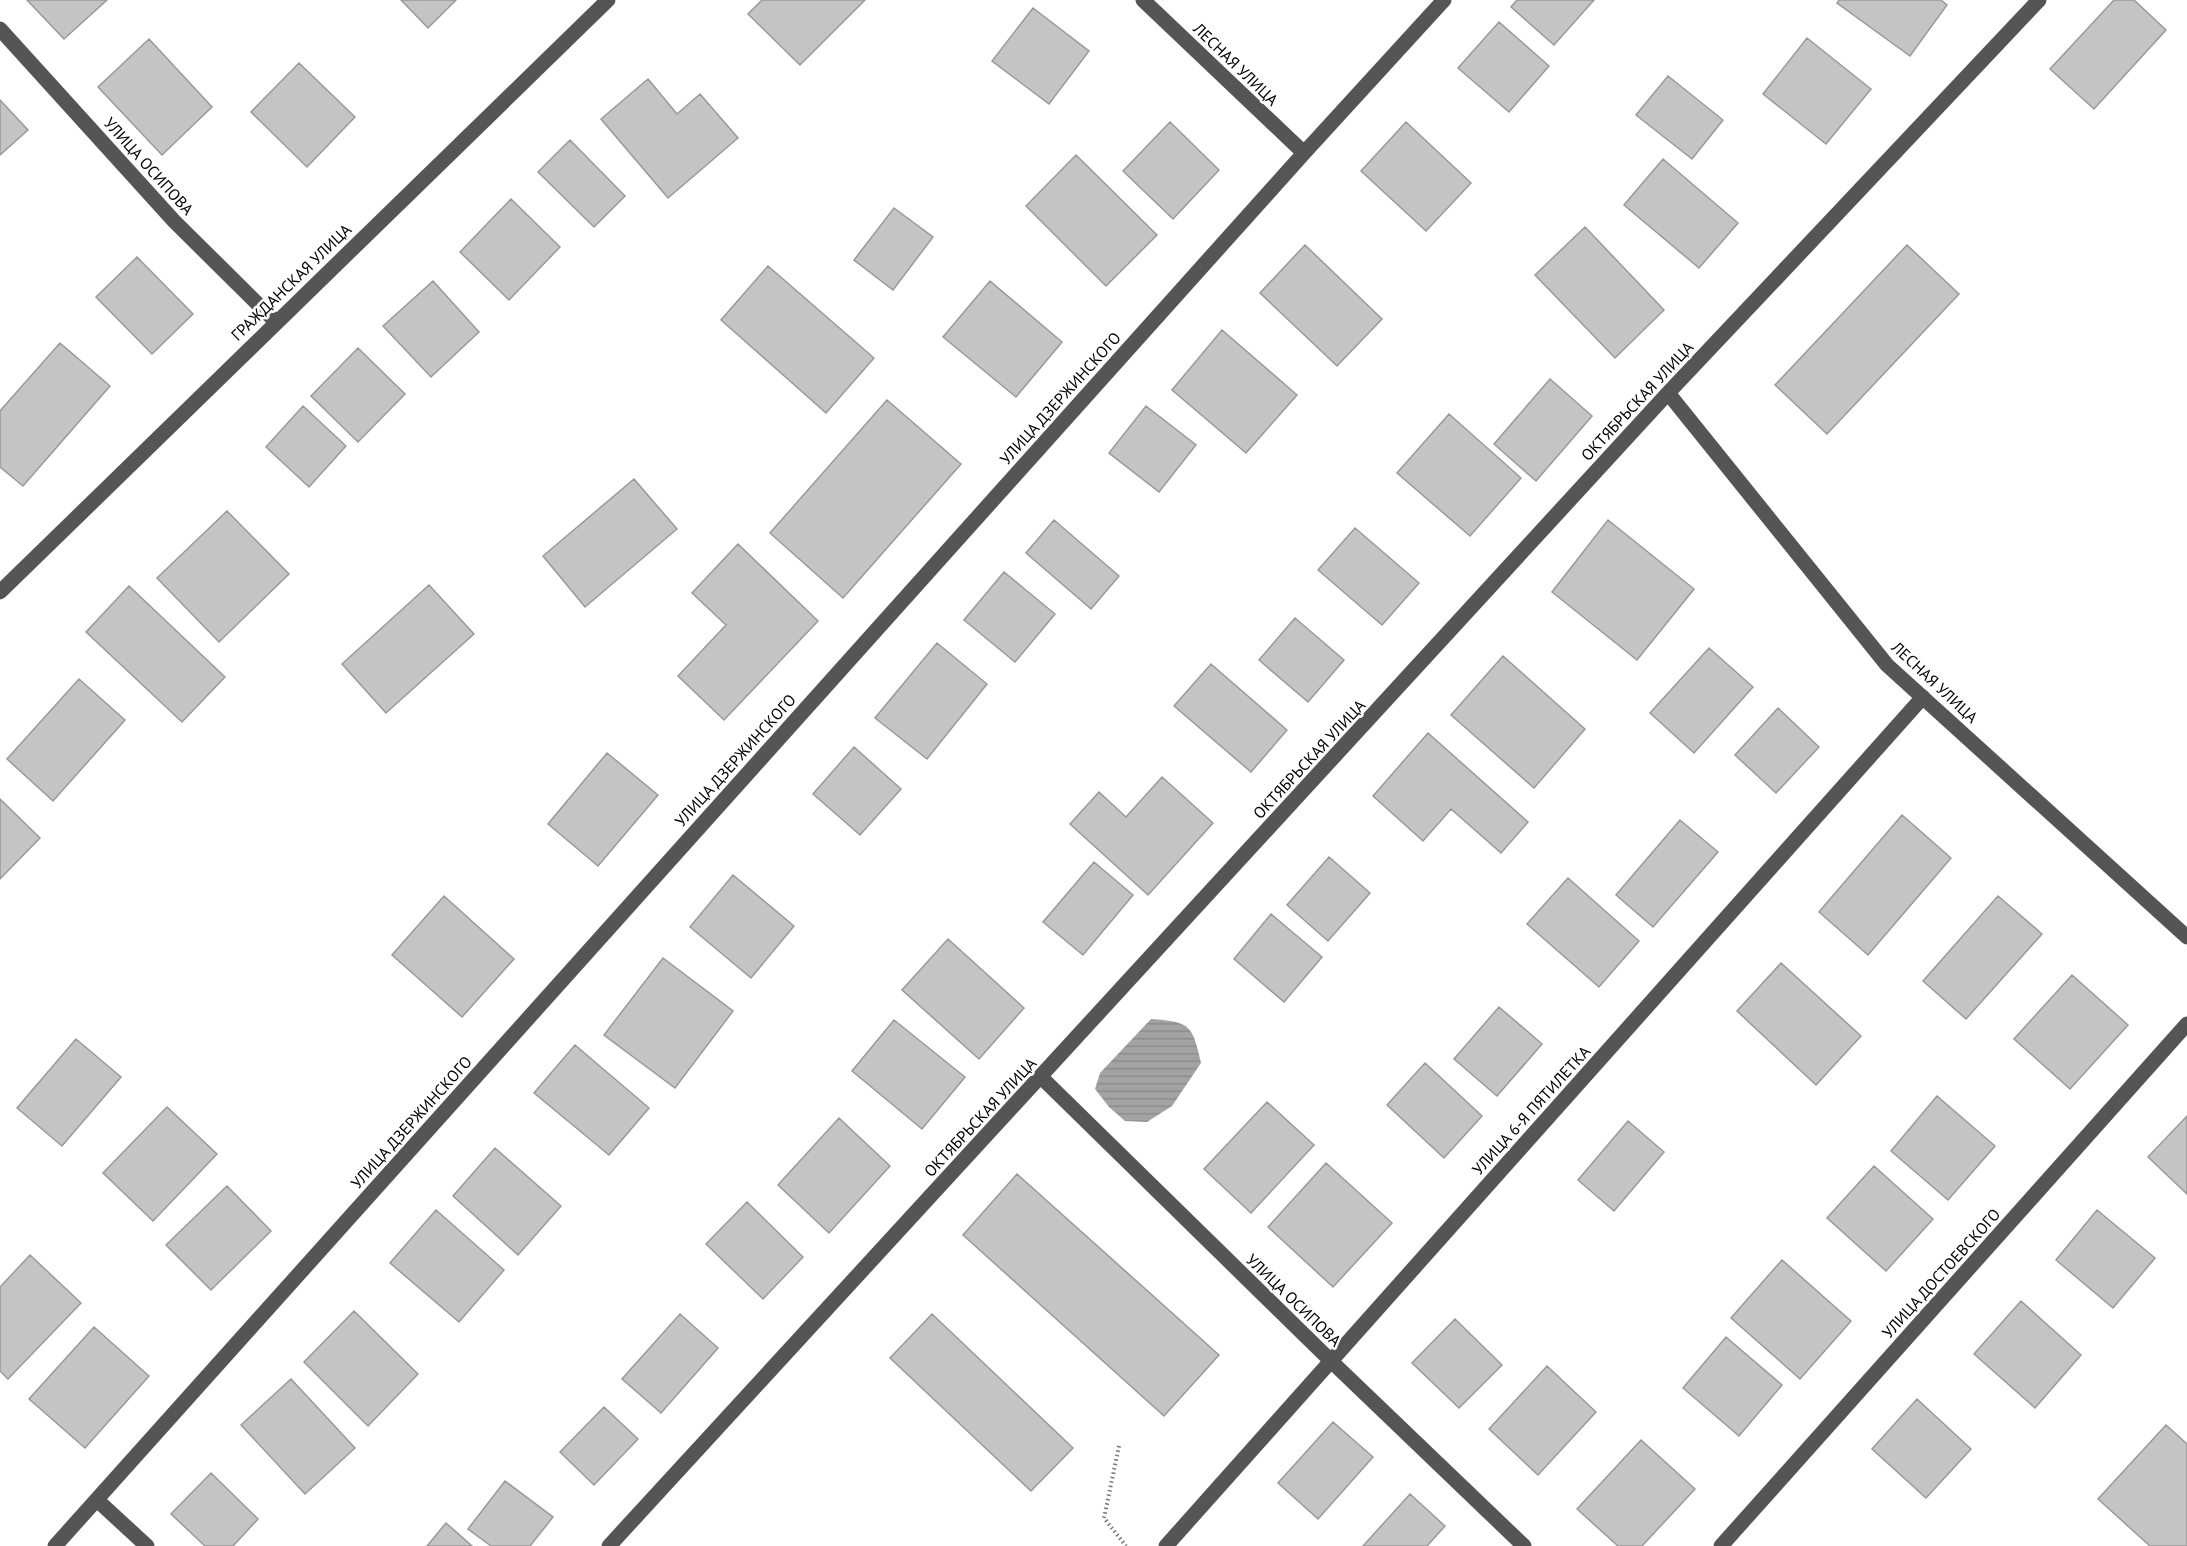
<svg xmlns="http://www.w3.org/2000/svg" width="2187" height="1546" font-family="'PT Sans',sans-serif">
<defs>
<pattern id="water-rules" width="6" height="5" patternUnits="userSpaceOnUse" patternTransform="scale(1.5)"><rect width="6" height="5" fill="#a3a3a3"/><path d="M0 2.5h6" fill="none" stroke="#8b8b8b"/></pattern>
</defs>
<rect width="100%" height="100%" fill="#fff"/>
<path fill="url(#water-rules)" d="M1151,1019c40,3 41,6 50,44l-29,43 -25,16 -22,-1 -16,-14 -14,-18 5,-16z"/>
<path fill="#c4c4c4" stroke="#999" stroke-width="1.5" d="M27,0h80l-43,39z
M401,0h55l-28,28z
M762,0h103l-65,65 -52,-51z
M1517,0h77l-40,45 -43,-38z
M1839,0h102l6,5 -37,51 -73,-53z
M2114,0h20l32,30 -72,79 -44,-40z
M1033,8l56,43 -40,53 -57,-43z
M1499,22l50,44 -40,46 -51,-44z
M1807,38l64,51 -45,55 -63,-50z
M149,39l63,68 -50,48 -64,-68z
M299,63l56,54 -48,50 -56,-55z
M1668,76l55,44 -31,39 -56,-44z
M648,79l29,35 23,-20 38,44 -70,60 -67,-79z
M0,100l28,30 -28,25z
M1170,122l49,48 -46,49 -50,-48z
M1406,122l65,61 -45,48 -65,-60z
M570,140l55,56 -31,31 -56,-55z
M1076,155l81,80 -51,51 -80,-80z
M1663,159l75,64 -39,45 -75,-63z
M511,199l49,48 -51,53 -49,-48z
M894,208l39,29 -40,53 -39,-30z
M1585,227l79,83 -49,48 -80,-83z
M1305,245l77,74 -45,47 -77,-73z
M1907,245l52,49 -132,140 -52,-49z
M137,257l56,57 -41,40 -56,-57z
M768,266l106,92 -48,55 -105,-93z
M433,281l46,51 -48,45 -48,-51z
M990,281l72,61 -46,55 -73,-60z
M1222,330l75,65 -51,58 -74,-63z
M60,343l50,43 -87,100 -23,-19v-56z
M358,348l47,46 -47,48 -47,-46z
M1550,379l42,37 -56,65 -42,-37z
M887,400l74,64 -118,134 -73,-65z
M303,406l43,40 -37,41 -43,-40z
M1146,406l50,39 -37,47 -50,-39z
M1449,414l72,64 -51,58 -73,-63z
M634,479l43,50 -92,78 -42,-51z
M227,511l62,63 -70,68 -62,-64z
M1054,520l65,56 -28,33 -65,-56z
M1608,520l86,69 -57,71 -85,-68z
M1355,528l64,55 -37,42 -64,-55z
M738,544l80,77 -94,99 -46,-44 48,-51 -34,-32z
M1004,572l51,42 -40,48 -51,-42z
M429,585l45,49 -88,79 -44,-49z
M129,586l96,91 -43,45 -96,-90z
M1295,618l49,42 -36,42 -49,-42z
M937,643l50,41 -60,75 -52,-41z
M1709,648l44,39 -59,66 -44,-40z
M1503,656l82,73 -51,59 -83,-73z
M1211,664l76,66 -36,42 -77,-66z
M79,679l46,41 -72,81 -46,-42z
M1778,708l41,39 -43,46 -41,-38z
M1428,733l100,89 -27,31 -50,-44 -28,32 -50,-45z
M854,747l47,42 -41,46 -47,-41z
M607,753l51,42 -60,71 -50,-42z
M1162,777l51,46 -65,72 -78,-71 29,-32 27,25z
M0,799l40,39 -40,41z
M1902,815l49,43 -83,97 -49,-43z
M1680,820l38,32 -65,75 -37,-32z
M1329,857l41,36 -42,48 -41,-36z
M1094,862l39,33 -50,60 -40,-33z
M733,875l61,51 -43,52 -61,-51z
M1568,878l71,63 -40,46 -72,-63z
M444,896l70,63 -52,58 -70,-62z
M1998,896l44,38 -76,85 -43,-38z
M1271,914l51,43 -38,45 -50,-43z
M948,939l76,69 -45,51 -77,-69z
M663,958l70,53 -58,77 -71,-53z
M1781,963l80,73 -45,49 -79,-74z
M2072,975l56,50 -58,64 -56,-50z
M1499,1007l43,37 -45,52 -43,-37z
M894,1020l71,57 -43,52 -70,-58z
M76,1039l45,38 -59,69 -45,-38z
M575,1045l74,63 -40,47 -75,-62z
M1425,1063l57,53 -38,42 -57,-53z
M1937,1096l58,50 -47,54 -57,-49z
M1267,1102l47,43 -63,68 -47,-44z
M167,1107l50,47 -64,67 -50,-48z
M2187,1116v78l-39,-37z
M839,1118l51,48 -61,67 -51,-48z
M1628,1121l36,31 -50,59 -36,-31z
M495,1148l66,58 -43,49 -65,-59z
M1326,1163l66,60 -59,64 -65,-60z
M1874,1166l59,53 -47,52 -59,-53z
M1017,1174l202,181 -55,61 -201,-181z
M227,1186l44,45 -60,59 -45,-45z
M747,1202l56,55 -40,42 -57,-55z
M436,1210l68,60 -45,52 -69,-59z
M2097,1210l58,48 -42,50 -57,-48z
M30,1255l51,48 -73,76 -8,-8v-84z
M1782,1260l69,61 -51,58 -69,-61z
M2021,1301l60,54 -46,53 -61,-54z
M354,1311l64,63 -50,52 -64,-64z
M680,1314l38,34 -57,65 -39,-34z
M932,1314l141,134 -42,43 -141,-133z
M1455,1319l47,46 -43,43 -47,-45z
M94,1327l55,49 -64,72 -56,-49z
M1726,1337l56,48 -43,51 -56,-48z
M1547,1366l49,46 -58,63 -49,-46z
M291,1379l64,69 -50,46 -64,-69z
M1917,1399l54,50 -45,49 -54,-49z
M604,1407l34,32 -44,46 -34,-33z
M1333,1422l40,35 -55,62 -40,-36z
M2166,1425l21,19v102h-37l-52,-47z
M1641,1440l54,49 -53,57h-24l-41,-37z
M211,1473l47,46 -25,27h-28l-34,-32z
M505,1481l48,36 -23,29h-39l-23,-17z
M1410,1494l35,32 -18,20h-64z
M446,1523l26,23h-45z"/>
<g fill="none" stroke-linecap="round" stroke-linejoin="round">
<path stroke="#777" stroke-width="4" stroke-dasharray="1.5 3" stroke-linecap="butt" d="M1119,1446l-15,72 22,28"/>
<path stroke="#555" stroke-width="15" d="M1143,0l161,153
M0,29l174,192 102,101
M1668,393l219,272 300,272
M0,592l608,-592
M1041,1077l290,284 193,185
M97,1500l50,46
M55,1546l1249,-1393 140,-153
M609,1546l1059,-1153 371,-393
M1166,1546l757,-849
M1721,1546l466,-522"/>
</g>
<g text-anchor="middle" stroke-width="5" stroke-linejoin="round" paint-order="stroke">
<g font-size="16" fill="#000" stroke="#fff">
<text transform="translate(1236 64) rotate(44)" y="6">ЛЕСНАЯ УЛИЦА</text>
<text transform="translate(149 166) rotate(48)" y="6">УЛИЦА ОСИПОВА</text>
<text transform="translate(291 282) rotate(-44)" y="6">ГРАЖДАНСКАЯ УЛИЦА</text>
<text transform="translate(1060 398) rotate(-48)" y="6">УЛИЦА ДЗЕРЖИНСКОГО</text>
<text transform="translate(1637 401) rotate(-47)" y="6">ОКТЯБРЬСКАЯ УЛИЦА</text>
<text transform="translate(1935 682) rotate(43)" y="6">ЛЕСНАЯ УЛИЦА</text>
<text transform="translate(1309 759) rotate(-47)" y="6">ОКТЯБРЬСКАЯ УЛИЦА</text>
<text transform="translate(735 760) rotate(-48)" y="6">УЛИЦА ДЗЕРЖИНСКОГО</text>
<text transform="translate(1531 1110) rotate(-48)" y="6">УЛИЦА 6-Я ПЯТИЛЕТКА</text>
<text transform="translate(980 1117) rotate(-47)" y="6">ОКТЯБРЬСКАЯ УЛИЦА</text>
<text transform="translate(411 1122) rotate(-48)" y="6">УЛИЦА ДЗЕРЖИНСКОГО</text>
<text transform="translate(1941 1273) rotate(-48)" y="6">УЛИЦА ДОСТОЕВСКОГО</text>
<text transform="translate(1294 1300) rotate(44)" y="6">УЛИЦА ОСИПОВА</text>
</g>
</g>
</svg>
